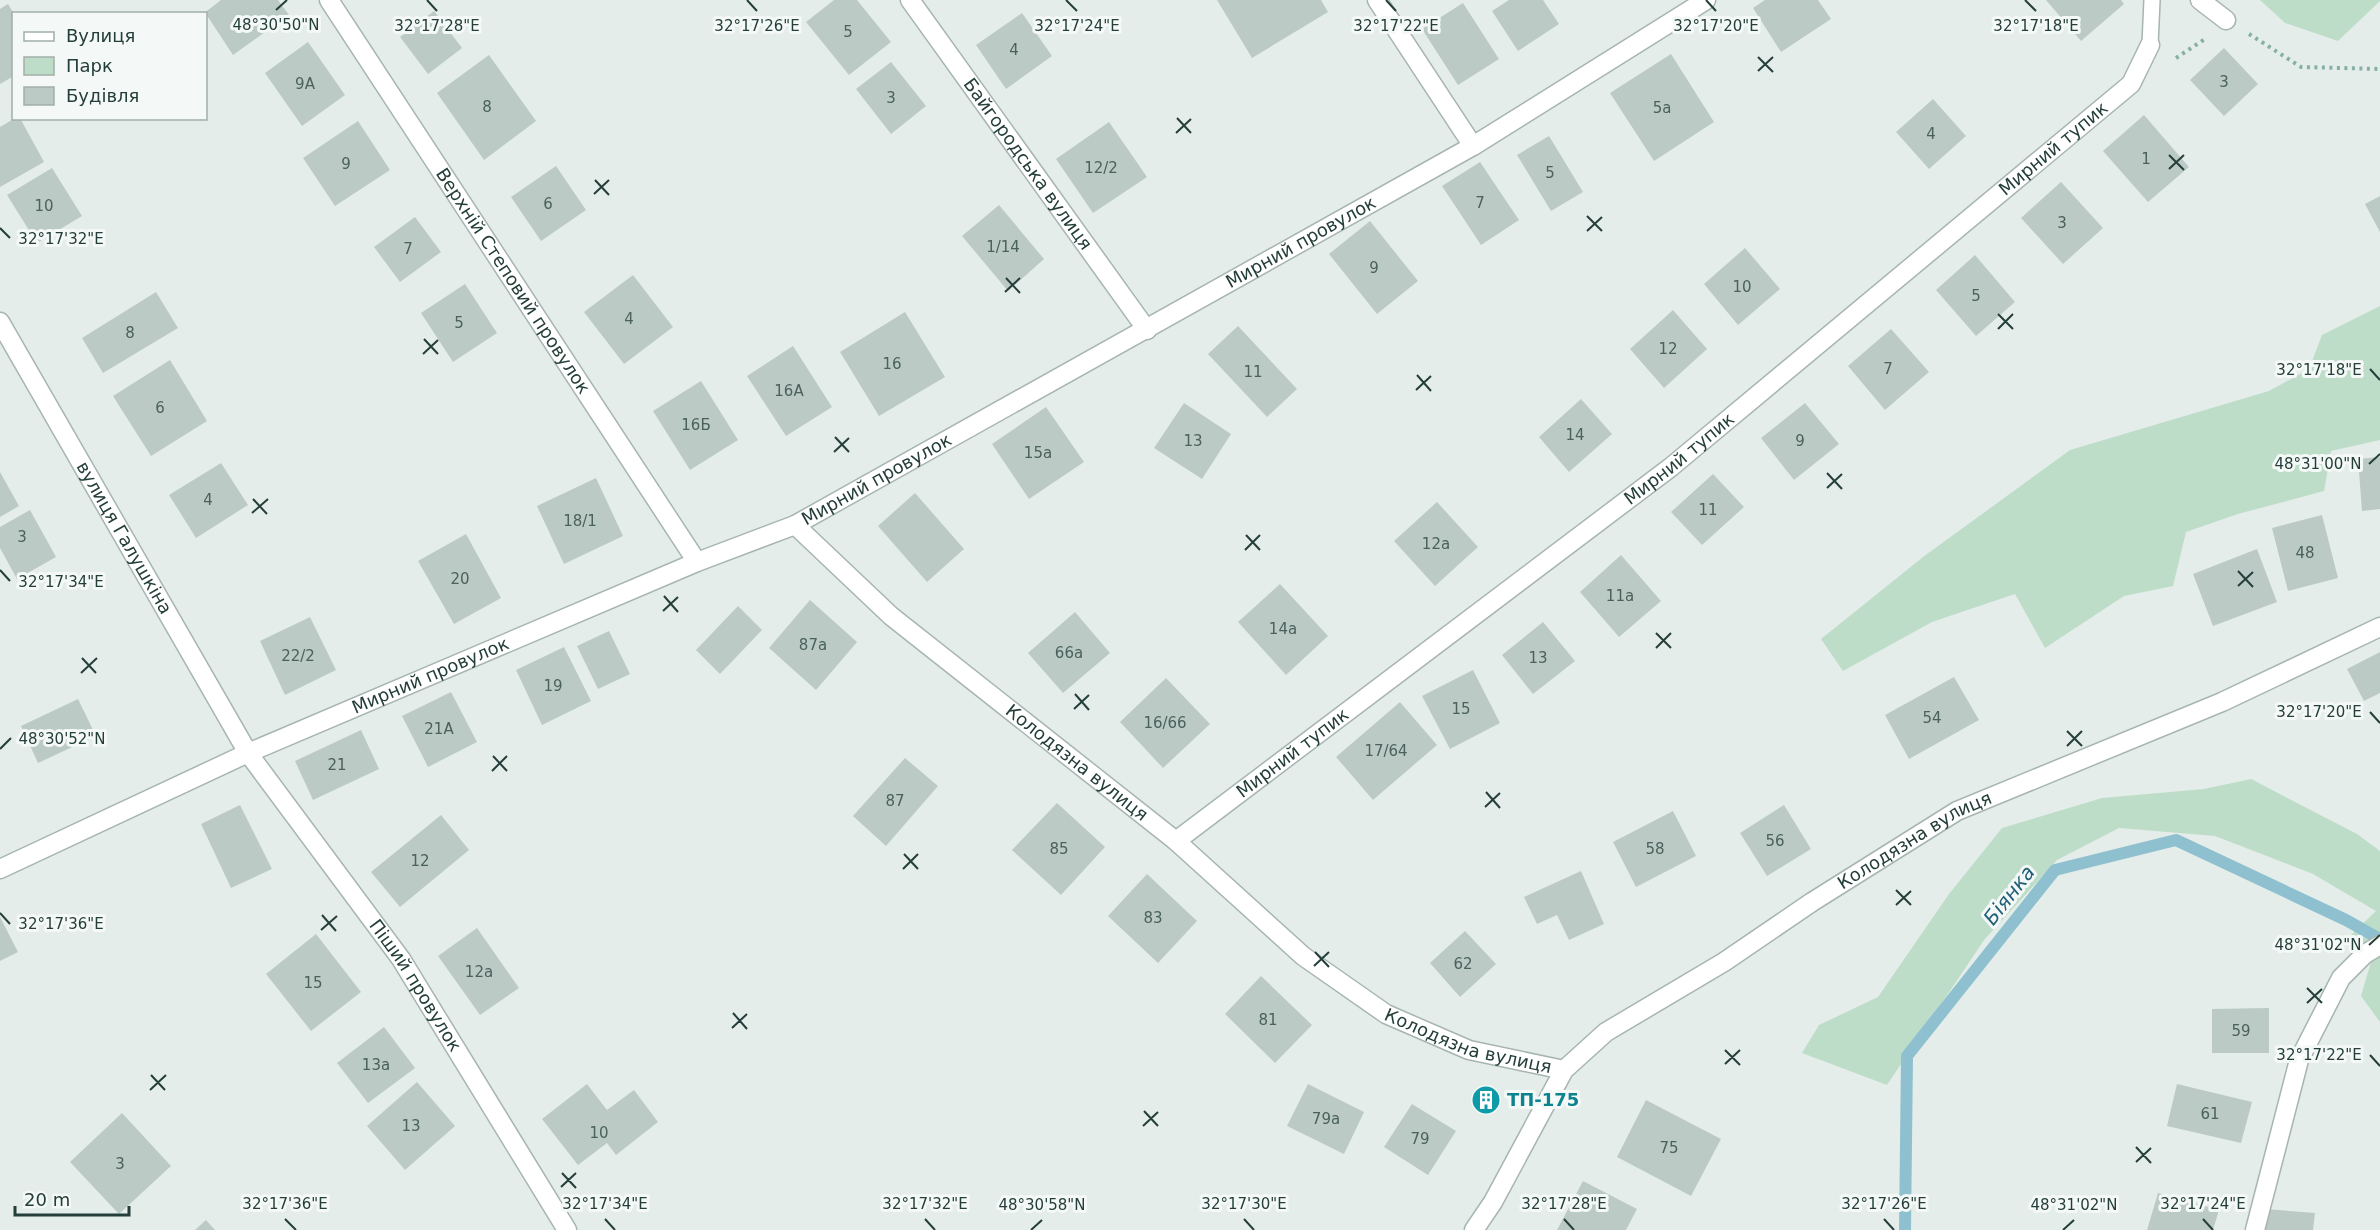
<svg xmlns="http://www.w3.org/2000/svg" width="2380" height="1230" font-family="'DejaVu Sans',sans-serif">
<rect width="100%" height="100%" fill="#e4edea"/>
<path fill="#beddc9" d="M2260,0h120v1l-42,40 -53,-18z
M2380,306v134l-49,11 -7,40 -86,23 -52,18 -13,54 -49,10 -79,52 -30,-54 -83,28 -89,49 -22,-32 102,-82 147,-107 199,-59 40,-22 13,-34z
M2251,779l106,55 23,17v171l-19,-26 10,-34 -21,-26 26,-25 -63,-37 -98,-38 -96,-8 -62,32 -73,80 -97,145 -85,-32 17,-28 59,-28 71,-103 53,-66 100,-30 102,-9z"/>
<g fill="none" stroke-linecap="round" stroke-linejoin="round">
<path stroke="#8fc0cf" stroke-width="12" d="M1905,1230l2,-174 148,-186 121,-30 170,80 34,19"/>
</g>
<path fill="#bccac6" d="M221,0h57l11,15 -56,40 -27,-41h-3z
M834,0h23l34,42 -42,33 -43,-53z
M1217,0h104l7,12 -76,46z
M1509,0h34l16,24 -41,27 -26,-40z
M1765,0h53l13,19 -50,33 -28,-44z
M2046,0h75l3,4 -43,37z
M1463,3l36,56 -41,26 -36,-56z
M8,4l6,10v62l-14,8v-75z
M434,11l28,37 -34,26 -28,-37z
M1022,13l30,43 -46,33 -30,-44z
M308,42l37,53 -43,31 -37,-53z
M2224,48l34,36 -34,32 -34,-36z
M1671,54l43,68 -60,39 -44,-68z
M489,55l47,66 -52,39 -47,-67z
M891,62l35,44 -35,28 -35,-45z
M1933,99l33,37 -37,33 -33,-37z
M2144,115l45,52 -41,35 -45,-51z
M15,118h5l24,44 -44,25v-60z
M358,121l32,49 -55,36 -32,-48z
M1109,122l38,55 -54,36 -37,-54z
M1549,136l34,56 -32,19 -34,-56z
M1480,162l39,58 -38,25 -39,-59z
M556,166l30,44 -45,31 -30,-44z
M52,168l30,48 -45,27 -30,-48z
M2061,182l42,46 -40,36 -42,-46z
M2380,196v36l-15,-28z
M999,205l45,54 -36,32 -46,-55z
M415,217l26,35 -41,30 -26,-35z
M1370,221l48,60 -41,33 -48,-60z
M1745,248l35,41 -42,36 -34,-41z
M1975,255l40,47 -39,34 -40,-46z
M633,275l40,52 -49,37 -40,-52z
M465,284l32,49 -44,29 -32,-49z
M156,292l22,36 -75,45 -21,-35z
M1673,310l34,39 -43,39 -34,-39z
M905,312l40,65 -66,39 -39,-64z
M1238,326l59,63 -30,28 -59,-63z
M1891,329l38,43 -44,38 -37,-44z
M793,346l39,61 -46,29 -39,-60z
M170,360l37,61 -56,35 -38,-60z
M701,381l37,59 -48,30 -37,-59z
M1581,399l31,35 -43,38 -30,-35z
M1184,403l47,31 -29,45 -48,-31z
M1805,403l34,41 -45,36 -33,-42z
M1046,407l38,55 -55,37 -37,-55z
M2380,457v52l-18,2 -4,-52z
M221,463l27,42 -52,33 -27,-43z
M0,472l19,34 -19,11z
M1713,474l31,33 -42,38 -31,-33z
M596,478l27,58 -59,28 -27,-58z
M915,493l49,56 -37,33 -49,-56z
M1437,502l41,45 -43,39 -41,-45z
M30,510l26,47 -39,22 -17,-31v-21z
M2322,515l16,63 -50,13 -16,-63z
M466,534l35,64 -47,26 -36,-63z
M2257,549l20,53 -64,24 -20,-52z
M1621,555l40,46 -42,36 -39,-45z
M1280,584l48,52 -42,39 -48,-53z
M810,600l47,42 -41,48 -47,-42z
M738,606l24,24 -42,44 -24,-24z
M1075,612l35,41 -47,40 -35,-40z
M310,617l26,53 -51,25 -25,-54z
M1543,622l32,39 -42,33 -31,-39z
M609,631l21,43 -32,15 -21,-43z
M564,647l27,54 -49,24 -26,-55z
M2380,652v41l-16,8 -17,-32z
M1473,670l27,53 -50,26 -28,-53z
M1954,677l25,43 -70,39 -24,-44z
M1166,678l44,46 -47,44 -43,-46z
M451,692l26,50 -49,25 -26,-51z
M78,699l18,37 -58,27 -17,-37z
M1400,702l37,43 -64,55 -37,-43z
M361,730l18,39 -66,31 -18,-39z
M905,758l33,28 -52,60 -33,-30z
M1057,803l48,44 -44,48 -49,-45z
M240,805l32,64 -41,19 -30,-64z
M1784,805l27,44 -44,27 -27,-43z
M1673,811l23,45 -60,31 -23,-45z
M441,815l28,35 -69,57 -29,-35z
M1581,871l23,53 -35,16 -12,-25 -20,9 -13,-27z
M1147,874l50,47 -39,42 -50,-47z
M0,917l18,35 -18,9z
M477,928l42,60 -39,27 -42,-59z
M1465,931l31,33 -36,33 -30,-34z
M316,934l45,58 -50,39 -45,-57z
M1261,976l51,49 -37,38 -50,-49z
M2269,1008v45h-57v-44z
M384,1027l31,41 -47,35 -31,-40z
M417,1082l38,44 -50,44 -38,-44z
M587,1084l20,26 27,-20 24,32 -42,33 -9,-12 -29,22 -36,-46z
M1308,1084l56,28 -20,42 -57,-28z
M2177,1084l75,18 -11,41 -74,-17z
M1486,1090l11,10 -11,11 -10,-11z
M1646,1100l75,39 -30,57 -74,-39z
M1412,1104l44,27 -28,44 -44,-28z
M122,1113l49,53 -52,48 -49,-52z
M1583,1181l54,28 -11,21h-69z
M2158,1193l61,17 -6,20h-66z
M2265,1209l50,4 -2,17h-49z
M206,1220l9,10h-20z"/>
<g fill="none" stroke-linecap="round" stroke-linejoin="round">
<g stroke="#a7b5b1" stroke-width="18">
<path id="lane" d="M2150,45l2,-45"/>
</g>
<g stroke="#a7b5b1" stroke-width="21">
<g id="street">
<path id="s1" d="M329,0l368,562"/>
<path id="s2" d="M910,0l237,330"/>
<path d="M1377,0l96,146"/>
<path d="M2200,0l26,20"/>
<path id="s3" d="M0,322l248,431 153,206 166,271"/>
<path id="s4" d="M795,525l96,91 285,225 127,115 83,58 83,36 95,20"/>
<path id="s5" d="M1176,841l495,-374 460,-383 19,-39"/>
<path id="s6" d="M0,869l248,-116 449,-191 98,-37 678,-379 233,-146"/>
<path id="s7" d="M1474,1230l19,-28 71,-132 42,-38 118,-70 88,-60 145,-91 265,-109 158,-75"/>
<path d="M2255,1230l44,-170 42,-82 24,-24 15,-9"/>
</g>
</g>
<path stroke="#86afa6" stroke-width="4" stroke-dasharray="3 4.5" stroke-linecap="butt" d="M2249,34l52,33 79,2
M2176,58l29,-19"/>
<use href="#lane" stroke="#fff" stroke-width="15"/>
<use href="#street" stroke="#fff" stroke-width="18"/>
</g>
<path fill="none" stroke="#243e39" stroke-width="2" d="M427,0l10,11M747,0l10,11M1066,0l11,11M1386,0l10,11M1706,0l10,11M2025,0l11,11M276,10l11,-10M1758,57l15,15M1758,71l15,-14M1177,118l14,15M1176,133l15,-14M2169,155l15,15M2169,169l15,-14M595,180l14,15M594,194l15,-14M1587,216l15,15M0,228l10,10M1587,231l15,-14M1006,278l14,15M1005,292l15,-14M1998,314l15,15M1998,329l15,-15M424,339l14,15M423,354l15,-14M2370,369l10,11M1417,375l14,16M1416,390l15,-14M835,437l14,15M834,452l15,-14M2369,464l11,-10M1827,473l15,16M1827,488l15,-14M253,499l14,15M252,513l16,-14M1246,535l14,15M1245,550l15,-15M0,570l10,11M2238,571l15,16M2238,586l15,-14M664,596l14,16M663,611l15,-14M1656,633l15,15M1656,648l15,-15M82,658l14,15M81,673l16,-15M1075,694l14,16M1074,709l15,-14M2370,712l10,11M2067,731l15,15M2067,746l15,-15M0,749l11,-11M493,756l14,15M492,771l15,-15M1486,792l14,16M1485,807l15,-14M904,854l14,15M903,869l15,-15M1896,890l15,15M1896,905l15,-14M0,913l10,11M322,915l14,16M321,930l16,-14M2369,945l11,-10M1315,952l14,15M1314,966l15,-14M2307,988l15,15M2307,1003l15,-14M733,1013l14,16M732,1028l15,-14M1725,1050l15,15M2370,1055l10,11M1725,1064l15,-14M151,1075l14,15M150,1090l16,-15M1144,1111l14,15M1143,1126l15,-14M2136,1147l15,16M2136,1162l15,-14M562,1173l14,15M561,1187l15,-14M285,1219l11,11M605,1219l10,11M925,1219l10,11M1244,1219l10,11M1564,1219l10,11M1884,1219l10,11M2203,1219l10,11M1031,1230l11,-10M2063,1230l11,-10"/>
<defs>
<g id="building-disc" transform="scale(1.5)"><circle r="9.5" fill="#0f9aa8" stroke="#f4f9f7"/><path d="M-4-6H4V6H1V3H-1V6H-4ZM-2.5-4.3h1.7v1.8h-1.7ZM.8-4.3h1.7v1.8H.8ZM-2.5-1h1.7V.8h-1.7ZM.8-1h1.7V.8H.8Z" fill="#fff"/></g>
</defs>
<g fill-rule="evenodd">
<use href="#building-disc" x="1486" y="1100"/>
</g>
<g text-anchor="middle" stroke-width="6" stroke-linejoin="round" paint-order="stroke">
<g font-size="15" fill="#4a615c">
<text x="848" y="37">5</text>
<text x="1014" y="55">4</text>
<text x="2224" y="87">3</text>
<text x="305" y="89">9А</text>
<text x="891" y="103">3</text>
<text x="487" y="112">8</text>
<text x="1662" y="113">5а</text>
<text x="1931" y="139">4</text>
<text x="2146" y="164">1</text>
<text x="346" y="169">9</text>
<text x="1101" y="173">12/2</text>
<text x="1550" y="178">5</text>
<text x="1480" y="208">7</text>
<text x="548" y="209">6</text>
<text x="44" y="211">10</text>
<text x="2062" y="228">3</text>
<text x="1003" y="252">1/14</text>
<text x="408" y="254">7</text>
<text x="1374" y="273">9</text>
<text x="1742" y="292">10</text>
<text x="1976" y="301">5</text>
<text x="629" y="324">4</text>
<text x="459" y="328">5</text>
<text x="130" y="338">8</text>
<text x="1668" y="354">12</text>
<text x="892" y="369">16</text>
<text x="1888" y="374">7</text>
<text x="1253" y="377">11</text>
<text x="789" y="396">16А</text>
<text x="160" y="413">6</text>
<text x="696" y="430">16Б</text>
<text x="1575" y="440">14</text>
<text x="1193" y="446">13</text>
<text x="1800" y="446">9</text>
<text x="1038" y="458">15а</text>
<text x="208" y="505">4</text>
<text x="1708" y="515">11</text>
<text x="580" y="526">18/1</text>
<text x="22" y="542">3</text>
<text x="1436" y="549">12а</text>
<text x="2305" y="558">48</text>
<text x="460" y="584">20</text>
<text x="1620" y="601">11а</text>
<text x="1283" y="634">14а</text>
<text x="813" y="650">87а</text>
<text x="1069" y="658">66а</text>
<text x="298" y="661">22/2</text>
<text x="1538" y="663">13</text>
<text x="553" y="691">19</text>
<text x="1461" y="714">15</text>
<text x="1932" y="723">54</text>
<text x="1165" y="728">16/66</text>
<text x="439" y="734">21А</text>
<text x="1386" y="756">17/64</text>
<text x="337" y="770">21</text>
<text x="895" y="806">87</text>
<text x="1775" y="846">56</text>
<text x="1059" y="854">85</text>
<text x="1655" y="854">58</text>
<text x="420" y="866">12</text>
<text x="1153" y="923">83</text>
<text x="1463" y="969">62</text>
<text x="479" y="977">12а</text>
<text x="313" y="988">15</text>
<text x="1268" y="1025">81</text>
<text x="2241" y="1036">59</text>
<text x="376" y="1070">13а</text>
<text x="2210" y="1119">61</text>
<text x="1326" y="1124">79а</text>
<text x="411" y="1131">13</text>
<text x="599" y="1138">10</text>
<text x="1420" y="1144">79</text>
<text x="1669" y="1153">75</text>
<text x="120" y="1169">3</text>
</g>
<g font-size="18" fill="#243e39" stroke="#f4f9f7">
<text dy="6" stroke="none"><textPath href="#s5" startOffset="1118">Мирний тупик</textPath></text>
<text dy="6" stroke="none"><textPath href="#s2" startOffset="202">Байгородська вулиця</textPath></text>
<text dy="6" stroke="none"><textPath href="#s6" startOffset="1446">Мирний провулок</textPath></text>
<text dy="6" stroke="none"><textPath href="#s1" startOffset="336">Верхній Степовий провулок</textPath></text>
<text dy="6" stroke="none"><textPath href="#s5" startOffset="632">Мирний тупик</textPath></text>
<text dy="6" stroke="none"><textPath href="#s6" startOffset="960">Мирний провулок</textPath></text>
<text dy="6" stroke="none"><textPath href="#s3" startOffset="249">вулиця Галушкіна</textPath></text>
<text dy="6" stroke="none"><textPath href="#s6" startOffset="472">Мирний провулок</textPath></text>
<text dy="6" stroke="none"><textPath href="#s5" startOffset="146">Мирний тупик</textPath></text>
<text dy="6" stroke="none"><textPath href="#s4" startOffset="369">Колодязна вулиця</textPath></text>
<text dy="6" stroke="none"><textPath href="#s7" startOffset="604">Колодязна вулиця</textPath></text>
<text dy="6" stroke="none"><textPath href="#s3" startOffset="784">Піший провулок</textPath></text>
<text dy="6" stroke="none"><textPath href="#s4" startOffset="855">Колодязна вулиця</textPath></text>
</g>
<g font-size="18" font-weight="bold" fill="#0d838f" stroke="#f4f9f7" text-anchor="start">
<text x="1507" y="1106">ТП-175</text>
</g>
<g font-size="20" font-style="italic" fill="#206177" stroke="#f4f9f7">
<text transform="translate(2009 895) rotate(-52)" y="7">Біянка</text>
</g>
</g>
<g font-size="15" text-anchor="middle" fill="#243e39" stroke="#f4f9f7" stroke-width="6" stroke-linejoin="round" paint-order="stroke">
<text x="276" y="30">48°30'50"N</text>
<text x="437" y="31">32°17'28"E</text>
<text x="757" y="31">32°17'26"E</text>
<text x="1077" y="31">32°17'24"E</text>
<text x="1396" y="31">32°17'22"E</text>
<text x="1716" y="31">32°17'20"E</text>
<text x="2036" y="31">32°17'18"E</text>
<text x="61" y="244">32°17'32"E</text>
<text x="2319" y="375">32°17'18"E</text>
<text x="2318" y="469">48°31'00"N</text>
<text x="61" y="587">32°17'34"E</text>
<text x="2319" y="717">32°17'20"E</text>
<text x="62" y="744">48°30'52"N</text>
<text x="61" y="929">32°17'36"E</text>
<text x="2318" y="950">48°31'02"N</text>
<text x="2319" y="1060">32°17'22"E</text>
<text x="285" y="1209">32°17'36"E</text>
<text x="605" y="1209">32°17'34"E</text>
<text x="925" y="1209">32°17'32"E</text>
<text x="1244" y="1209">32°17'30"E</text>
<text x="1564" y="1209">32°17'28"E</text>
<text x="1884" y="1209">32°17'26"E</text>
<text x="2203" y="1209">32°17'24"E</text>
<text x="1042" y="1210">48°30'58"N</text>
<text x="2074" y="1210">48°31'02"N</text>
</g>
<rect x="12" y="12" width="195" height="108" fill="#f4f9f7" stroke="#a1aeab" stroke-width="1.5"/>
<rect x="24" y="32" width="30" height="9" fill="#ffffff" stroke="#a1aeab" stroke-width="1.5"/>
<text x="66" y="42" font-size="18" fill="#243e39">Вулиця</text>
<rect x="24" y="57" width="30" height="18" fill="#beddc9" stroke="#a1aeab" stroke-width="1.5"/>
<text x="66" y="72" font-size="18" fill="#243e39">Парк</text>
<rect x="24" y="87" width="30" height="18" fill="#bccac6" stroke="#a1aeab" stroke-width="1.5"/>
<text x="66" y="102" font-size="18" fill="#243e39">Будівля</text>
<path d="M15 1206v9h114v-9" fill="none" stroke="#243e39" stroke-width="3"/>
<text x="24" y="1206" font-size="18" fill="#243e39" stroke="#f4f9f7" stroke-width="4.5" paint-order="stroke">20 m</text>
</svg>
